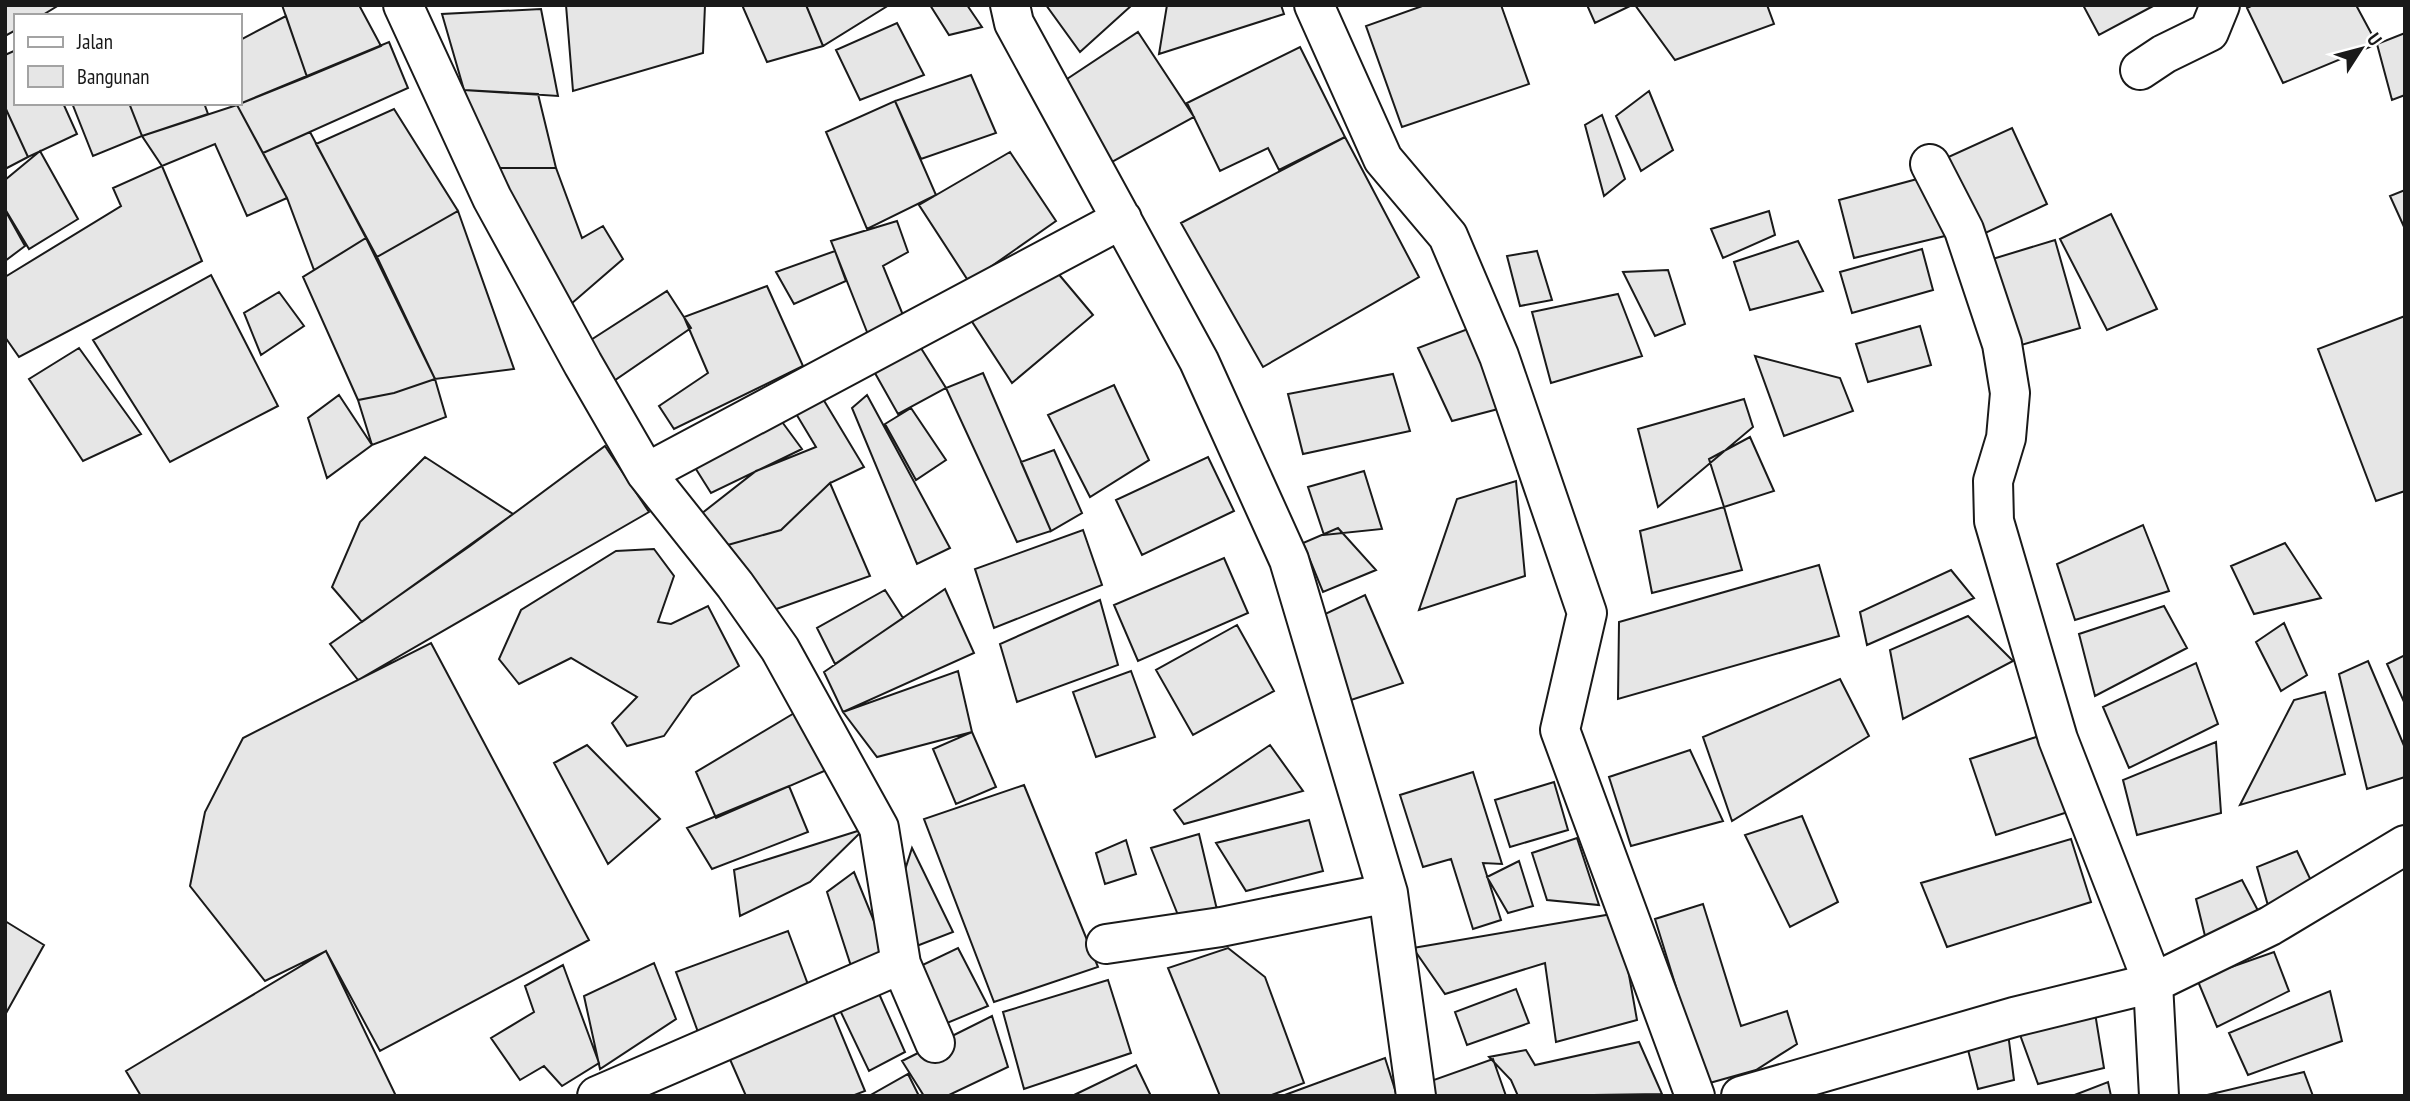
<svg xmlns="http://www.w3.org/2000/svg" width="2410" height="1101" font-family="'PT Sans Narrow',sans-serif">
  <rect width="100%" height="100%" fill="#fff"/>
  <path fill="#e6e6e6" stroke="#1a1a1a" stroke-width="2" d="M 5,5 L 59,5 L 41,16 L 16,16 L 16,30 L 5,36 Z
    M 282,5 L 359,5 L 381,46 L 307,77 Z
    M 566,5 L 705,5 L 703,53 L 573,91 Z
    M 742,5 L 806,5 L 823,46 L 767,62 Z
    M 806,5 L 889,5 L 823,46 Z
    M 930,5 L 967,5 L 982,27 L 949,35 Z
    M 1046,5 L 1132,5 L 1080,52 Z
    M 1167,5 L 1281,5 L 1284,14 L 1159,54 Z
    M 1425,5 L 1501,5 L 1529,84 L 1402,127 L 1366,26 Z
    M 1587,5 L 1632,5 L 1595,23 Z
    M 1635,5 L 1767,5 L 1774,24 L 1675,60 Z
    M 2083,5 L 2155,5 L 2099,35 Z
    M 2253,5 L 2356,5 L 2377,44 L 2283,83 L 2247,8 Z
    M 541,9 L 558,96 L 464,90 L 442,14 Z
    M 286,16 L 307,77 L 237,105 L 237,103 L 240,103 L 240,40 Z
    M 897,23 L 924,75 L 860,100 L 836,50 Z
    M 1138,32 L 1194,117 L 1112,162 L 1064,81 Z
    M 2405,33 L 2405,95 L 2392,100 L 2377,44 Z
    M 389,42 L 408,88 L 263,153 L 237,105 Z
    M 1300,47 L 1345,137 L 1279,170 L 1268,148 L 1220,171 L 1187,103 Z
    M 16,50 L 16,103 L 63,103 L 77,134 L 28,157 L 5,107 L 5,55 Z
    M 971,75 L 996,133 L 921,159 L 895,101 Z
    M 464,90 L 538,94 L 556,168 L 493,168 Z
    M 1649,91 L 1673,150 L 1641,171 L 1616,116 Z
    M 895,101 L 936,195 L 867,229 L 826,132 Z
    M 72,103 L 129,103 L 142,136 L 93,156 Z
    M 129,103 L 204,103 L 208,114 L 142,136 Z
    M 237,105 L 287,198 L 247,216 L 215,144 L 162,166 L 142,136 Z
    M 5,107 L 28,157 L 5,169 Z
    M 394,109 L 458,211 L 377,257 L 316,144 Z
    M 1602,115 L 1625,179 L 1604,196 L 1585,125 Z
    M 2012,128 L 2047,204 L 1979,236 L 1944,159 Z
    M 310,132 L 366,238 L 314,270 L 287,198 L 263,153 Z
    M 1345,137 L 1419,277 L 1263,367 L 1181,223 Z
    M 40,151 L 78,219 L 29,249 L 5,209 L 5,180 Z
    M 1010,152 L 1056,221 L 969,282 L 919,205 Z
    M 162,166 L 202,261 L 19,357 L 5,337 L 5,277 L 121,206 L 113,188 Z
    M 493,168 L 556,168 L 582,238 L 603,226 L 623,259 L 571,304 Z
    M 1921,178 L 1949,235 L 1854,258 L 1839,200 Z
    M 2405,190 L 2405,229 L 2390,196 Z
    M 5,210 L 25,246 L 5,261 Z
    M 458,211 L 514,369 L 435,379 L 377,257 Z
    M 1769,211 L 1775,235 L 1723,258 L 1711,229 Z
    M 2111,214 L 2157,309 L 2107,330 L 2060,239 Z
    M 897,221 L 908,252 L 883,266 L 905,320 L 869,337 L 831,241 Z
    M 366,238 L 435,379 L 394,393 L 358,400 L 303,277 Z
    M 2055,240 L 2080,328 L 2011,348 L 1986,261 Z
    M 1798,241 L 1823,291 L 1750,310 L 1734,262 Z
    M 1922,249 L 1933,290 L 1852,313 L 1840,272 Z
    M 835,251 L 846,281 L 794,304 L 776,272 Z
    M 1537,251 L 1552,300 L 1520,306 L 1507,256 Z
    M 1668,270 L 1685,324 L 1655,336 L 1623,272 Z
    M 1056,271 L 1093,315 L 1012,383 L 969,317 Z
    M 211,275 L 278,406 L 170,462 L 93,340 Z
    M 767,286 L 803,366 L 674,429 L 659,406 L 708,373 L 684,317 Z
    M 667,291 L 691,328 L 605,387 L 583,345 Z
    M 279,292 L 304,326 L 261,355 L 244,313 Z
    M 1618,294 L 1642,356 L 1551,383 L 1532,312 Z
    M 2405,316 L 2405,491 L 2376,501 L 2318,349 Z
    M 1920,326 L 1931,365 L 1868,382 L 1856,344 Z
    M 1473,327 L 1502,408 L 1452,421 L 1418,348 Z
    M 914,337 L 946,388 L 898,414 L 871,366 Z
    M 79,348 L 141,434 L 83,461 L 29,379 Z
    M 1755,356 L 1840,378 L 1853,411 L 1784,436 Z
    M 983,373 L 1051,531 L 1017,542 L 946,388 Z
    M 1393,374 L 1410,431 L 1303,454 L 1288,394 Z
    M 435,379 L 446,417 L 372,445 L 358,400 L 394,393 Z
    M 1114,385 L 1149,460 L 1090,497 L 1048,415 Z
    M 820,394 L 864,467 L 830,483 L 781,530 L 717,548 L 692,521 L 756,471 L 816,447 L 792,407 Z
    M 339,395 L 372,445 L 327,478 L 308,418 Z
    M 867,395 L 950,548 L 917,564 L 852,408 Z
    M 1744,399 L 1753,427 L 1658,507 L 1638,429 Z
    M 911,408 L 946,460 L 916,480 L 885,424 Z
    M 777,415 L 802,449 L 711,493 L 689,458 Z
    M 1750,437 L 1774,491 L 1724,507 L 1709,459 Z
    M 605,446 L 649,512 L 358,680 L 330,644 L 470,546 Z
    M 1054,450 L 1082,513 L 1051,531 L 1021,462 Z
    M 425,457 L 513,514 L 362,622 L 332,587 L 360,522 Z
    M 1208,457 L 1234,511 L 1142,555 L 1116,500 Z
    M 1364,471 L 1382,529 L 1324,535 L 1308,487 Z
    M 1516,481 L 1525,576 L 1419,610 L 1457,499 Z
    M 830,483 L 870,576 L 765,613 L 717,548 L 781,530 Z
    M 1724,507 L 1742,570 L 1652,593 L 1640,531 Z
    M 2143,525 L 2169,591 L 2075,620 L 2057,564 Z
    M 1338,528 L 1376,570 L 1323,592 L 1303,543 Z
    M 1083,530 L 1102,585 L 994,628 L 975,569 Z
    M 2285,543 L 2321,598 L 2254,614 L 2231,566 Z
    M 654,549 L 674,576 L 658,622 L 671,624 L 708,606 L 739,666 L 692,696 L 664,736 L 627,746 L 612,723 L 637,697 L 571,658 L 519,684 L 499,659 L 521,610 L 616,551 Z
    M 1224,558 L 1248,613 L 1138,661 L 1114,605 Z
    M 1819,565 L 1839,636 L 1618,699 L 1619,622 Z
    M 1951,570 L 1974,598 L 1867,645 L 1860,612 Z
    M 945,589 L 974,653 L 843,712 L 824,672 Z
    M 885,590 L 903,618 L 835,664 L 817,628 Z
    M 1365,595 L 1403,683 L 1351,700 L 1323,615 Z
    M 1100,600 L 1118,665 L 1017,702 L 1000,644 Z
    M 2164,606 L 2187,648 L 2095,696 L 2079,634 Z
    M 1968,616 L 2013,661 L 1903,719 L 1890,650 Z
    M 2284,623 L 2307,675 L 2281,691 L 2256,642 Z
    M 1237,625 L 1274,691 L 1193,735 L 1156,670 Z
    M 431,643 L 589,940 L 380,1051 L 326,951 L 265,981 L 190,886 L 205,812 L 243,738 Z
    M 2405,655 L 2405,704 L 2387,664 Z
    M 2368,661 L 2405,748 L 2405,777 L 2367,789 L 2339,674 Z
    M 2196,663 L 2218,724 L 2129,768 L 2103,707 Z
    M 958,671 L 972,732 L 877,757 L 843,712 Z
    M 1131,671 L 1155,737 L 1096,757 L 1073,692 Z
    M 1840,679 L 1869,736 L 1732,821 L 1703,737 Z
    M 2325,692 L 2345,774 L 2240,805 L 2294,700 Z
    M 801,709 L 838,765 L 716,818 L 696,772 Z
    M 972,732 L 996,787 L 956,804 L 933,749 Z
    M 2048,733 L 2074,810 L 1996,835 L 1970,759 Z
    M 2216,742 L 2221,813 L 2137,835 L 2123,780 Z
    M 587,745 L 660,819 L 608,864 L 554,763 Z
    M 1270,745 L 1303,791 L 1184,824 L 1174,810 Z
    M 1690,750 L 1723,821 L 1631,846 L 1609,777 Z
    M 1473,772 L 1502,864 L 1483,863 L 1501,920 L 1473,929 L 1451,859 L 1423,867 L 1400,795 Z
    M 1554,782 L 1568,830 L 1510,847 L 1495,800 Z
    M 1024,785 L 1098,967 L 994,1002 L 924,819 Z
    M 789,786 L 808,832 L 712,869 L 687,828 Z
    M 1802,816 L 1838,902 L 1790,927 L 1745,835 Z
    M 1309,820 L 1323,871 L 1246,891 L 1216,843 Z
    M 864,829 L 810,882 L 740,916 L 734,870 Z
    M 1199,834 L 1218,914 L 1180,920 L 1151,848 Z
    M 1577,838 L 1599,905 L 1547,900 L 1532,853 Z
    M 2071,839 L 2091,902 L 1947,947 L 1921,883 Z
    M 1126,840 L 1136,874 L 1105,884 L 1096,853 Z
    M 912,848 L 953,932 L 901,952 L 898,892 Z
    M 2297,851 L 2314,887 L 2269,909 L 2257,867 Z
    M 1519,861 L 1533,906 L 1508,913 L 1487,877 Z
    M 854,872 L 889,958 L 851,966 L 827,892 Z
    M 2242,880 L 2265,924 L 2206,940 L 2196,899 Z
    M 1703,904 L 1741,1026 L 1787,1011 L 1797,1044 L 1756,1070 L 1706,1084 L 1655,919 Z
    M 1618,913 L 1637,1020 L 1556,1042 L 1545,963 L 1445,994 L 1413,948 Z
    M 5,921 L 44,945 L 5,1015 Z
    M 788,931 L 810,990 L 698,1032 L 676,972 Z
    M 958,948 L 988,1006 L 935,1028 L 910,971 Z
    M 1228,948 L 1265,977 L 1304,1083 L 1269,1096 L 1220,1096 L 1168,968 Z
    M 326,951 L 396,1096 L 141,1096 L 126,1071 Z
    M 2274,952 L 2289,991 L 2217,1027 L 2197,979 Z
    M 654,963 L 676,1019 L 600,1069 L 584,996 Z
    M 563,965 L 599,1063 L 562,1086 L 544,1066 L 520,1080 L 491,1038 L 534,1012 L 525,986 Z
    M 1108,980 L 1131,1053 L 1024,1089 L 1003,1012 Z
    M 876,987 L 905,1052 L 869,1071 L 837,1004 Z
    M 1516,989 L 1529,1023 L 1467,1045 L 1455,1012 Z
    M 2330,991 L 2342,1041 L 2248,1075 L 2229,1033 Z
    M 831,1009 L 865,1091 L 852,1096 L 746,1096 L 725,1048 Z
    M 2095,1013 L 2104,1068 L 2038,1084 L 2015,1021 Z
    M 992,1016 L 1008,1067 L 947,1096 L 924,1096 L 902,1061 Z
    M 2008,1033 L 2014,1080 L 1978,1089 L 1967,1046 Z
    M 1639,1042 L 1662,1094 L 1518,1096 L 1511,1080 L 1489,1057 L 1526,1050 L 1535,1065 Z
    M 1385,1058 L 1397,1096 L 1282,1096 Z
    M 1493,1059 L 1506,1096 L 1433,1096 L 1428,1082 Z
    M 1136,1065 L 1151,1096 L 1072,1096 Z
    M 2304,1072 L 2313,1096 L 2203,1096 Z
    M 908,1074 L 919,1096 L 869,1096 Z
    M 2108,1082 L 2111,1096 L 2072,1096 Z"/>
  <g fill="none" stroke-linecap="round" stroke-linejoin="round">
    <g stroke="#1a1a1a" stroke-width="42">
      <path id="street" d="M 403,5 L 492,198 L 583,364 L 646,473 L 735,585 L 780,649 L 879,828 L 901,964 L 935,1043
        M 1010,5 L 1014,23 L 1199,361 L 1289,560 L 1388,893 L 1416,1096
        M 1314,5 L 1383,159 L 1448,236 L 1499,356 L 1587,613 L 1560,730 L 1695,1096
        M 2140,70 L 2164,54 L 2209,32 L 2220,5
        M 1930,164 L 1964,230 L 2002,344 L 2010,393 L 2006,438 L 1993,481 L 1994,521 L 2058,739 L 2153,983 L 2159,1096
        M 646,473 L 1122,219
        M 1106,944 L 1221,927 L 1388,893
        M 597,1096 L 901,964
        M 1741,1096 L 2014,1017 L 2153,983 L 2270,926 L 2405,845"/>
    </g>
    <use href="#street" stroke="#fff" stroke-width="38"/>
  </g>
  <rect width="2410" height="1101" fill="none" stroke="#1a1a1a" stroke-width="14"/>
  <rect x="14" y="14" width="228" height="91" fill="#ffffff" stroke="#a3a3a3" stroke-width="2"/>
  <rect x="28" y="37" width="35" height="10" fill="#ffffff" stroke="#a3a3a3" stroke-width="2"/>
  <text x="77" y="49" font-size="21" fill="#1a1a1a">Jalan</text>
  <rect x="28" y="66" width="35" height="21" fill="#e6e6e6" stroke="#a3a3a3" stroke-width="2"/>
  <text x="77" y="84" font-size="21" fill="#1a1a1a">Bangunan</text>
  <g transform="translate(2361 49) rotate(54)" stroke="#ffffff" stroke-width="5" paint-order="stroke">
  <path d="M0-5L12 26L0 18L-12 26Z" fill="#1a1a1a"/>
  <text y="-10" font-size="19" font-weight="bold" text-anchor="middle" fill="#1a1a1a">U</text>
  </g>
</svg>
